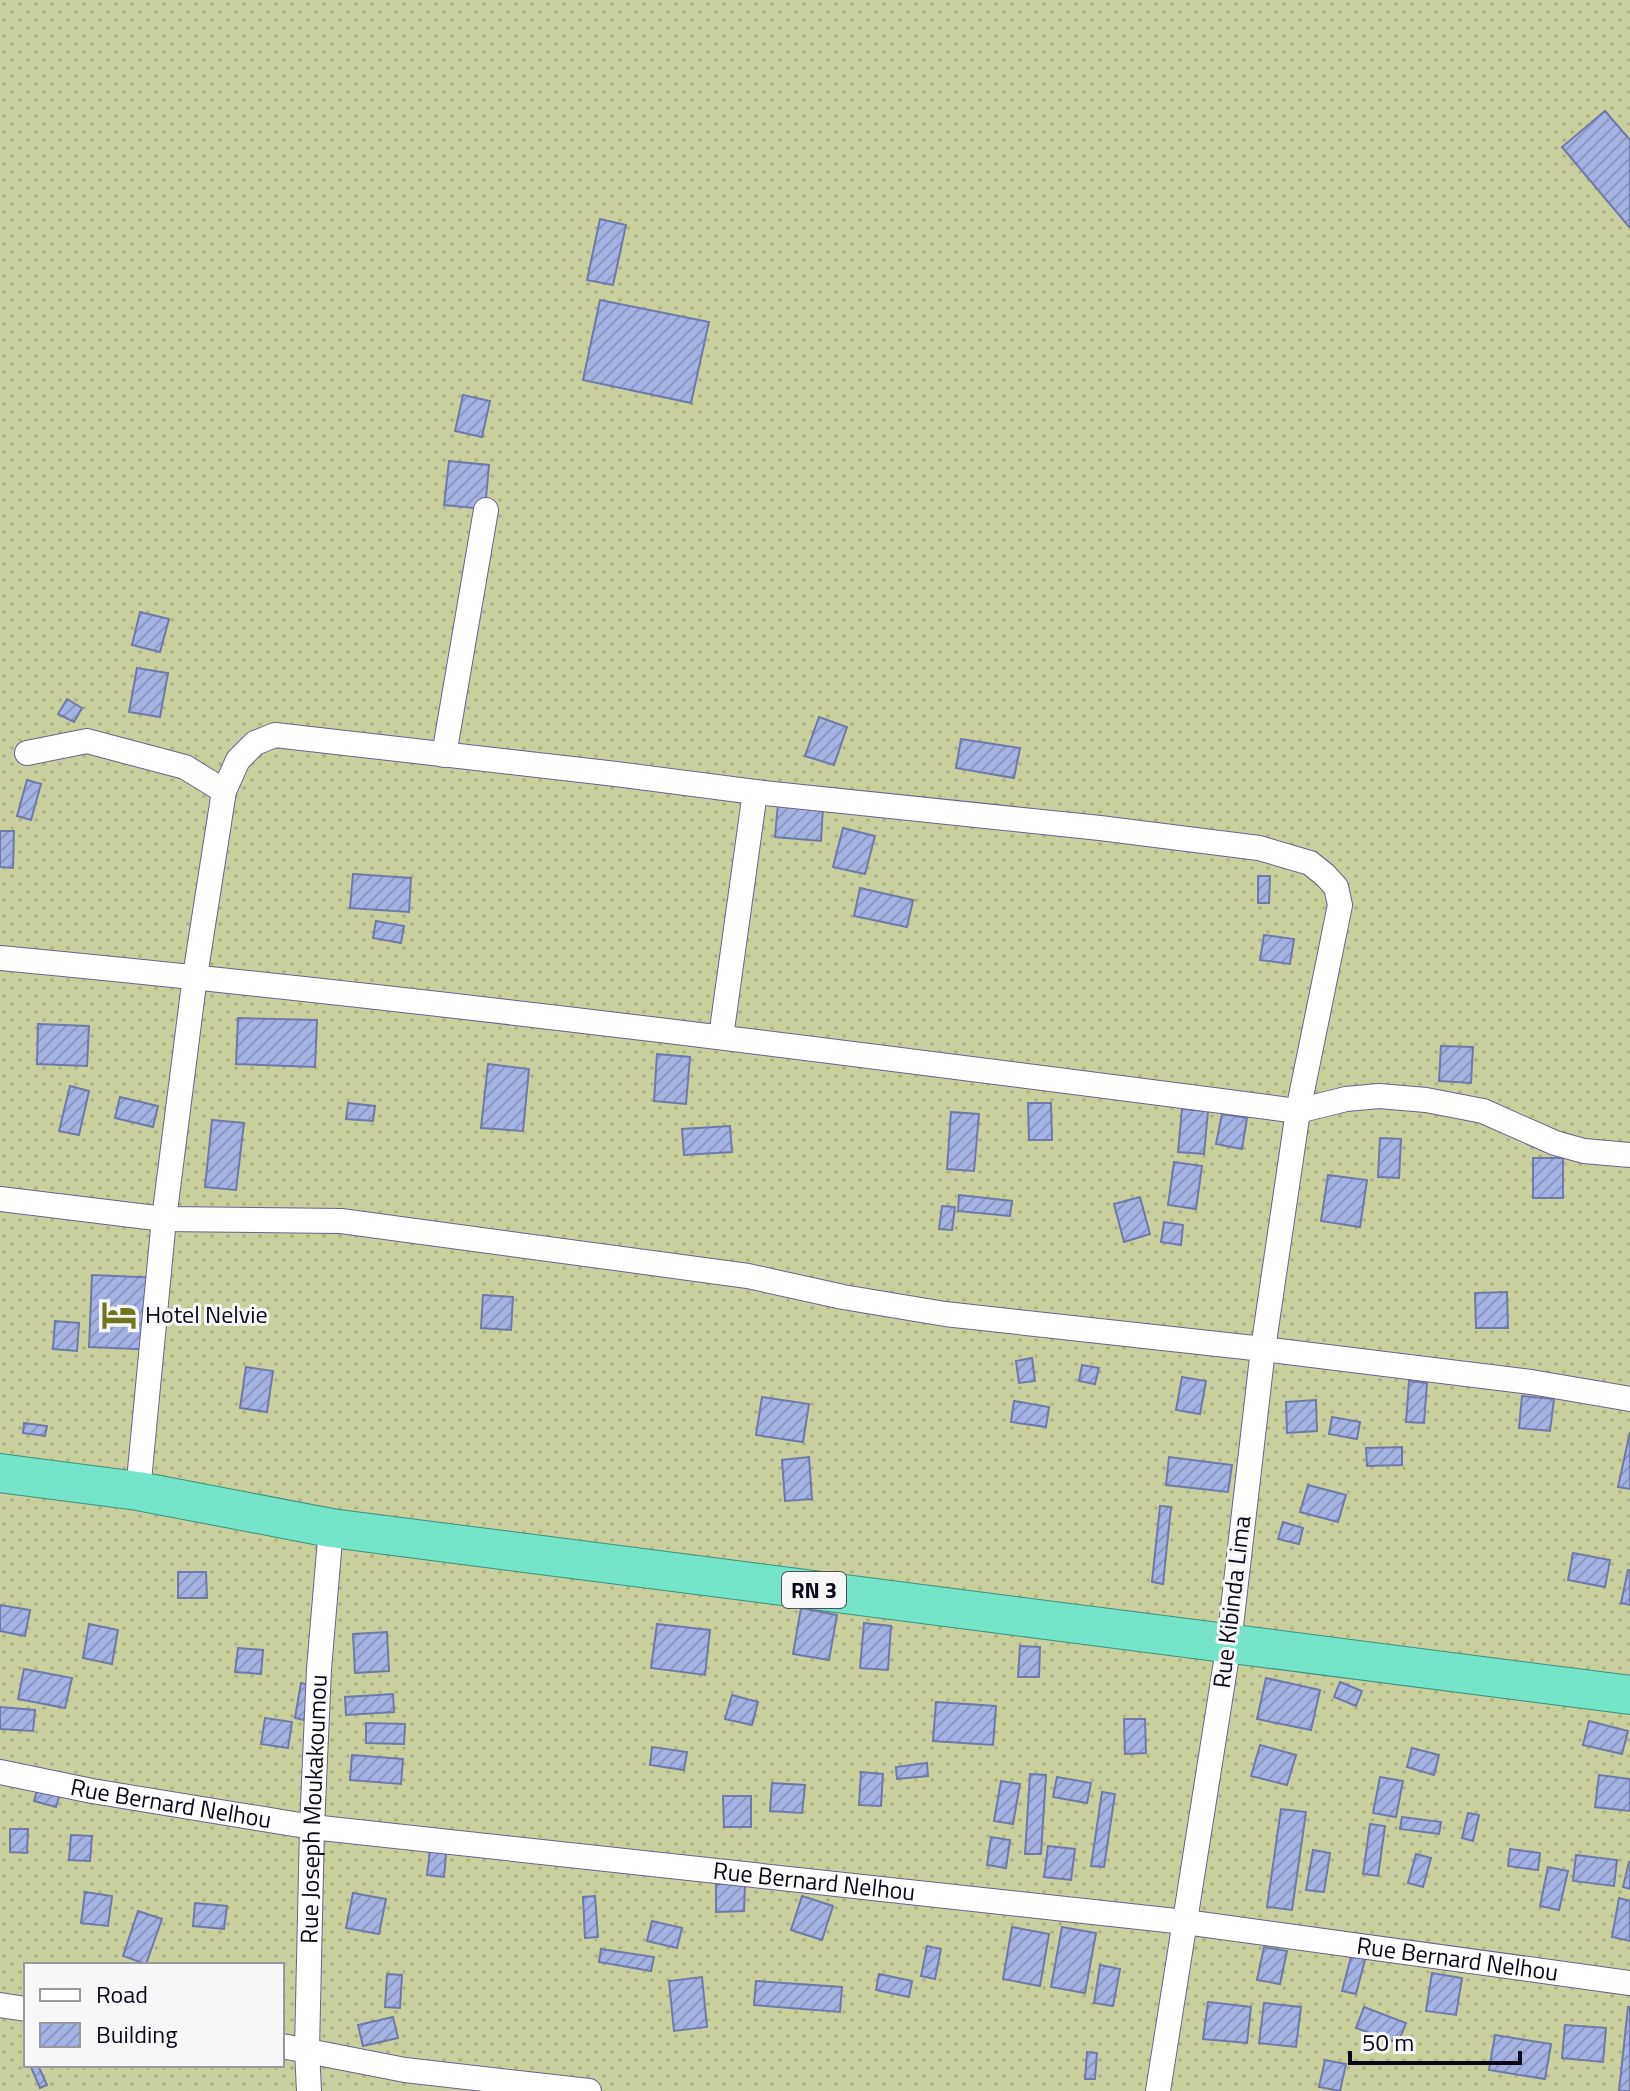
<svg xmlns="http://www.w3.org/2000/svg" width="1630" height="2091" font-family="'Titillium Web',sans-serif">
  <defs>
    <pattern id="grass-dots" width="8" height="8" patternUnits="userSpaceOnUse" patternTransform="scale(2)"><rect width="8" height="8" fill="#c9cf9d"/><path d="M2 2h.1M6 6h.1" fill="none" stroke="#abb087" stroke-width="1.8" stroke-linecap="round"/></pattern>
    <pattern id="building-hatch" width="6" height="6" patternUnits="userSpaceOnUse" patternTransform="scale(2)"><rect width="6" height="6" fill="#a4b1e3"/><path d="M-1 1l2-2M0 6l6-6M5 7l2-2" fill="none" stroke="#8c97c2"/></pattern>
  </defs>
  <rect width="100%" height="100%" fill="#eae7fc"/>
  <path fill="url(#grass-dots)" fill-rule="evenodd" d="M 0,0 L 1630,0 L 1630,2091 L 0,2091 ZM 26,1965 L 282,1965 L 282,2065 L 26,2065 Z"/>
  <path fill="url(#building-hatch)" stroke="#6f7aa9" stroke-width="2" d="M 1605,111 L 1630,140 L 1630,228 L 1562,147 Z
    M 600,219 L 626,225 L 613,285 L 587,280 Z
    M 600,300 L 709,322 L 691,403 L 583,380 Z
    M 463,395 L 490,401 L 482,437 L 455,431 Z
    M 449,461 L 489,465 L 485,509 L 444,505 Z
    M 140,612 L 169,619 L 160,652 L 132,645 Z
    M 137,668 L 168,673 L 160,717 L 129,712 Z
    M 67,699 L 82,708 L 74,722 L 58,714 Z
    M 819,717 L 847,727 L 834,765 L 805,756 Z
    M 961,739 L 1020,748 L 1014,778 L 956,768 Z
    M 27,780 L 41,784 L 31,820 L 17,816 Z
    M 778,804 L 823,807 L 821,841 L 775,837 Z
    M 843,828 L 875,836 L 865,874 L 833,867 Z
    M 0,831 L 14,831 L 13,868 L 0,867 Z
    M 353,874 L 411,878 L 409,912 L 350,908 Z
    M 1258,876 L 1270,876 L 1269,903 L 1258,903 Z
    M 860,888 L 913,900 L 907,927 L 854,916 Z
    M 376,921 L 404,926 L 401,943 L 373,938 Z
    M 1264,935 L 1294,939 L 1290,964 L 1260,960 Z
    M 238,1018 L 317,1020 L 315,1067 L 236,1064 Z
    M 38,1024 L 89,1026 L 87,1066 L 37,1064 Z
    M 1441,1046 L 1473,1047 L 1471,1083 L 1439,1081 Z
    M 657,1054 L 690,1057 L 686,1104 L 654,1101 Z
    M 488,1064 L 529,1069 L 523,1131 L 481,1128 Z
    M 70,1086 L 89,1091 L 79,1135 L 59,1131 Z
    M 120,1097 L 158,1106 L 153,1127 L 115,1118 Z
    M 348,1103 L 375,1106 L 373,1121 L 346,1119 Z
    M 1028,1103 L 1051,1103 L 1052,1140 L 1029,1140 Z
    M 1182,1109 L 1208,1111 L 1204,1154 L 1178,1152 Z
    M 951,1112 L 979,1114 L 974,1171 L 947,1169 Z
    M 1222,1114 L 1247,1118 L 1242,1149 L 1216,1144 Z
    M 212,1120 L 244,1123 L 236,1190 L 205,1187 Z
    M 730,1126 L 732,1152 L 684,1155 L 682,1129 Z
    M 1380,1138 L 1401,1139 L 1399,1178 L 1378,1177 Z
    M 1533,1158 L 1563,1158 L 1563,1198 L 1533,1198 Z
    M 1174,1162 L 1202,1166 L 1196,1209 L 1168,1205 Z
    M 1328,1175 L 1367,1180 L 1360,1227 L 1321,1221 Z
    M 959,1195 L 1012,1201 L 1010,1216 L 958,1211 Z
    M 1140,1197 L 1150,1234 L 1124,1242 L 1114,1204 Z
    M 942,1206 L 955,1207 L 952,1230 L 939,1229 Z
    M 1164,1222 L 1183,1225 L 1181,1245 L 1161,1242 Z
    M 92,1275 L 163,1278 L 160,1350 L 89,1347 Z
    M 1507,1292 L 1508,1328 L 1476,1328 L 1475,1293 Z
    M 483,1295 L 513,1297 L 511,1330 L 481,1328 Z
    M 55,1321 L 79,1323 L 77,1351 L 53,1349 Z
    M 1032,1358 L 1035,1381 L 1019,1383 L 1016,1361 Z
    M 1082,1365 L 1099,1368 L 1095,1384 L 1079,1381 Z
    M 246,1367 L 273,1371 L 267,1412 L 240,1408 Z
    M 1182,1377 L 1206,1381 L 1200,1414 L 1176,1410 Z
    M 1409,1381 L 1427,1383 L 1424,1423 L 1406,1422 Z
    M 1522,1396 L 1554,1399 L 1550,1431 L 1519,1428 Z
    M 762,1397 L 809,1404 L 803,1442 L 756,1435 Z
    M 1316,1400 L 1317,1431 L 1287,1433 L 1286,1402 Z
    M 1014,1401 L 1049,1407 L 1046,1427 L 1011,1422 Z
    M 1332,1417 L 1360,1422 L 1357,1439 L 1329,1434 Z
    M 24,1423 L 47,1426 L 45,1436 L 23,1433 Z
    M 1630,1432 L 1630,1489 L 1618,1487 Z
    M 1402,1447 L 1402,1465 L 1367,1466 L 1366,1448 Z
    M 809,1457 L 812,1499 L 785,1501 L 782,1460 Z
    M 1169,1457 L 1232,1465 L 1228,1492 L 1166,1485 Z
    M 1308,1485 L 1346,1495 L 1338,1522 L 1300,1512 Z
    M 1160,1506 L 1171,1507 L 1163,1584 L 1152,1582 Z
    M 1283,1522 L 1303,1528 L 1299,1544 L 1278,1539 Z
    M 1573,1553 L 1610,1560 L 1605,1587 L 1568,1580 Z
    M 1628,1570 L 1630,1570 L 1630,1605 L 1621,1603 Z
    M 178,1572 L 206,1572 L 207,1598 L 178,1598 Z
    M 0,1605 L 30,1610 L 25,1636 L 0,1631 Z
    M 801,1608 L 837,1615 L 829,1660 L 793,1654 Z
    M 864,1623 L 891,1626 L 888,1670 L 860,1668 Z
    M 89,1624 L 118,1630 L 112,1664 L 83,1658 Z
    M 657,1624 L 710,1630 L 705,1675 L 651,1668 Z
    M 387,1632 L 389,1671 L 355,1673 L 353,1634 Z
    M 1020,1646 L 1040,1647 L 1039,1677 L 1018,1677 Z
    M 238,1648 L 263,1650 L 261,1674 L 235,1672 Z
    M 24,1669 L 72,1678 L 65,1708 L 18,1699 Z
    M 1266,1678 L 1320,1690 L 1311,1730 L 1257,1719 Z
    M 1340,1682 L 1362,1691 L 1356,1706 L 1334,1697 Z
    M 301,1683 L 310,1685 L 304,1720 L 295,1718 Z
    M 393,1694 L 394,1712 L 346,1715 L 345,1697 Z
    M 732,1695 L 758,1702 L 752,1725 L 725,1719 Z
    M 936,1702 L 996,1706 L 993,1745 L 933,1741 Z
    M 0,1707 L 35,1710 L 33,1731 L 0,1729 Z
    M 265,1718 L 292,1722 L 288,1748 L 261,1744 Z
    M 1124,1719 L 1145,1719 L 1146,1753 L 1125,1754 Z
    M 1589,1721 L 1628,1731 L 1622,1754 L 1583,1745 Z
    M 366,1723 L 405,1724 L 404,1744 L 366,1743 Z
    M 1260,1745 L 1296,1755 L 1287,1785 L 1251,1776 Z
    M 652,1747 L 687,1752 L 684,1770 L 650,1765 Z
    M 1412,1748 L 1439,1755 L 1434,1775 L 1407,1767 Z
    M 352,1755 L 403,1759 L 401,1784 L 350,1780 Z
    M 927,1763 L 928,1776 L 897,1779 L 896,1767 Z
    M 861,1772 L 883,1774 L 881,1806 L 859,1805 Z
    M 1030,1774 L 1046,1775 L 1041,1854 L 1025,1854 Z
    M 1599,1775 L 1630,1779 L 1630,1811 L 1595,1807 Z
    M 1057,1777 L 1091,1783 L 1087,1803 L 1053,1797 Z
    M 1380,1777 L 1403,1781 L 1396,1817 L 1373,1813 Z
    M 1001,1781 L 1020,1784 L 1013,1824 L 994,1821 Z
    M 772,1783 L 805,1785 L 802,1813 L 770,1811 Z
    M 39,1784 L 61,1791 L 56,1807 L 34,1801 Z
    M 1102,1792 L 1115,1794 L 1104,1867 L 1091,1866 Z
    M 723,1796 L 751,1796 L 751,1827 L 724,1827 Z
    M 1281,1809 L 1306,1812 L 1292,1910 L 1267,1907 Z
    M 1468,1813 L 1479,1815 L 1473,1841 L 1462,1838 Z
    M 1402,1817 L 1441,1822 L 1439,1834 L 1400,1829 Z
    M 1370,1824 L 1385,1826 L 1378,1876 L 1363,1874 Z
    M 10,1829 L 28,1829 L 27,1853 L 10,1852 Z
    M 71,1835 L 92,1836 L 90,1861 L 69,1860 Z
    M 991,1837 L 1010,1840 L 1006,1868 L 987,1865 Z
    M 431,1841 L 447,1842 L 444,1877 L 427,1875 Z
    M 1048,1846 L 1075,1849 L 1071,1880 L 1044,1877 Z
    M 1510,1849 L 1540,1853 L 1538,1870 L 1508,1866 Z
    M 1313,1850 L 1330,1853 L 1324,1892 L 1306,1890 Z
    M 1416,1854 L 1431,1858 L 1423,1887 L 1408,1883 Z
    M 1576,1855 L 1617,1860 L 1614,1886 L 1573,1881 Z
    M 1629,1862 L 1630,1862 L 1630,1889 L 1623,1887 Z
    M 1548,1867 L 1568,1871 L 1559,1910 L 1540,1906 Z
    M 716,1884 L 745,1884 L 744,1911 L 716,1912 Z
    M 85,1892 L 112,1896 L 108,1926 L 81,1923 Z
    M 353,1893 L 386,1899 L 379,1934 L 346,1928 Z
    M 595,1896 L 598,1937 L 585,1938 L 583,1897 Z
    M 802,1896 L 833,1906 L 822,1940 L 791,1930 Z
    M 1619,1898 L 1630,1901 L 1630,1941 L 1612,1937 Z
    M 195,1903 L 227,1906 L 224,1929 L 193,1926 Z
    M 138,1911 L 162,1919 L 146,1964 L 123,1956 Z
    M 652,1921 L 682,1928 L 677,1948 L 647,1941 Z
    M 1012,1927 L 1049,1934 L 1040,1986 L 1003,1979 Z
    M 1062,1927 L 1096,1933 L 1085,1993 L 1051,1987 Z
    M 927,1946 L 941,1949 L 935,1979 L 921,1976 Z
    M 1264,1947 L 1287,1951 L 1280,1984 L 1257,1980 Z
    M 601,1949 L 654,1957 L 651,1971 L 599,1962 Z
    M 1352,1953 L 1366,1956 L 1356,1994 L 1342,1991 Z
    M 1100,1965 L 1120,1969 L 1113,2006 L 1094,2003 Z
    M 1432,1973 L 1462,1978 L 1456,2015 L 1426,2011 Z
    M 387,1974 L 402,1975 L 400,2008 L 385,2007 Z
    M 879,1974 L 912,1981 L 909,1997 L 876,1990 Z
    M 702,1977 L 707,2027 L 674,2031 L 669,1981 Z
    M 756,1981 L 842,1987 L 840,2012 L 754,2005 Z
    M 1208,2002 L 1251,2007 L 1247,2043 L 1203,2039 Z
    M 1264,2003 L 1301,2007 L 1296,2047 L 1259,2043 Z
    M 1364,2007 L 1406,2023 L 1398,2043 L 1356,2028 Z
    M 1628,2007 L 1630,2007 L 1630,2091 L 1619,2091 Z
    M 393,2017 L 398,2038 L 363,2046 L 358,2025 Z
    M 1565,2025 L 1606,2028 L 1603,2062 L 1562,2058 Z
    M 1495,2035 L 1551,2044 L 1545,2079 L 1489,2070 Z
    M 1087,2052 L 1097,2053 L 1095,2079 L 1085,2079 Z
    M 1325,2060 L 1346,2064 L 1340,2091 L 1319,2087 Z
    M 30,2065 L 38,2065 L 47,2085 L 40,2088 Z"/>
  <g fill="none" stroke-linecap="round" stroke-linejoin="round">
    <g stroke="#6b6190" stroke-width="26">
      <g id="minor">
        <path d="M 27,753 L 87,741 L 185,767 L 224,791"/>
        <path d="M 444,755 L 486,510"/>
        <path d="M 0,958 C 434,999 866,1055 1298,1111 L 1346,1099 L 1379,1096 L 1426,1100 L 1483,1111 L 1555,1143 L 1584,1151 L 1630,1155"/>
        <path d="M 721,1037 L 755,792"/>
        <path d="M 0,1199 L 164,1219 L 341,1221 L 748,1276 L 843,1297 L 945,1314 L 1263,1349 L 1531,1382 L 1630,1399"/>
        <path d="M 138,1491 L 164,1219 L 195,976 L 224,791 L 238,760 L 255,743 L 275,735 L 616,774 L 755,792 L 1100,828 L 1259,848 L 1310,863 L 1325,875 L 1336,887 L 1340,905 L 1298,1111 L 1263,1349 L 1229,1643 L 1158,2091"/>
        <path id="s1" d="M 0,1772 L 92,1791 L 312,1827 L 1185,1922 L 1630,1983"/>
        <path d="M 0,2005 L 26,2009"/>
        <path d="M 282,2046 L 405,2070 L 589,2091"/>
        <path id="s2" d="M 309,2091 L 307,2050 L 312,1827 L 319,1669 L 331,1528"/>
      </g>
    </g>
    <g stroke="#3a9382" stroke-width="40">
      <path id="trunk" d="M 0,1473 L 138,1491 L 331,1528 L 1630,1695"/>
    </g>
    <use href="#minor" stroke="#fff" stroke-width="24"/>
    <use href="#trunk" stroke="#76e4c8" stroke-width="38"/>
  </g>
  <defs>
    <g id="hotel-bare" transform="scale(2.76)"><path d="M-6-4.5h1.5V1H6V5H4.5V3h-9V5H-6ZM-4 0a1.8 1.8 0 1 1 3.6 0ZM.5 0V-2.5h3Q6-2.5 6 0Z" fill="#717720" stroke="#f7f7f7" stroke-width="2.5" paint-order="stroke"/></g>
  </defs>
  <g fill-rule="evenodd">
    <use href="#hotel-bare" x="119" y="1315"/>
  </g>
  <g text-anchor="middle" stroke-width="6" stroke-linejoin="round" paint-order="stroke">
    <rect fill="#f7f7f7" stroke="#52505c" stroke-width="2" x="782" y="1572" width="64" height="36" rx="6"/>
    <g font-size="22" font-weight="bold" fill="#0c0819">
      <text x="814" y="1598">RN 3</text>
    </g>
    <g font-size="24" fill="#0c0819" stroke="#f7f7f7" text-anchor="start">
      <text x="145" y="1323">Hotel Nelvie</text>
    </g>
    <g font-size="24" fill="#0c0819" stroke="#f7f7f7">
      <text transform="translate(1232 1602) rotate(-83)" y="8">Rue Kibinda Lima</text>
      <text dy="8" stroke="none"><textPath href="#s1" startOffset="174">Rue Bernard Nelhou</textPath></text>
      <text dy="8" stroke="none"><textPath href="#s2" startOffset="282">Rue Joseph Moukakoumou</textPath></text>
      <text dy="8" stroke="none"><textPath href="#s1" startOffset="822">Rue Bernard Nelhou</textPath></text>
      <text dy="8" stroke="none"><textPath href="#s1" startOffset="1470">Rue Bernard Nelhou</textPath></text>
    </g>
  </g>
  <rect x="24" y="1963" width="260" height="104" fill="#f7f7f7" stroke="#99979e" stroke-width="2"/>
  <rect x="40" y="1989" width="40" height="12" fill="#ffffff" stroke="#99979e" stroke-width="2"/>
  <text x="96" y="2003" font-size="24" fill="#0c0819">Road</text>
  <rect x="40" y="2023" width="40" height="24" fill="url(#building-hatch)" stroke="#99979e" stroke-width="2"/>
  <text x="96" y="2043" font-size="24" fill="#0c0819">Building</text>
  <path d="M1350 2051v12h170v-12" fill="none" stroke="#0c0819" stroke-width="4"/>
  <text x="1362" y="2051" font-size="24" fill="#0c0819" stroke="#f7f7f7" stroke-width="6" paint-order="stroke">50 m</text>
</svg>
